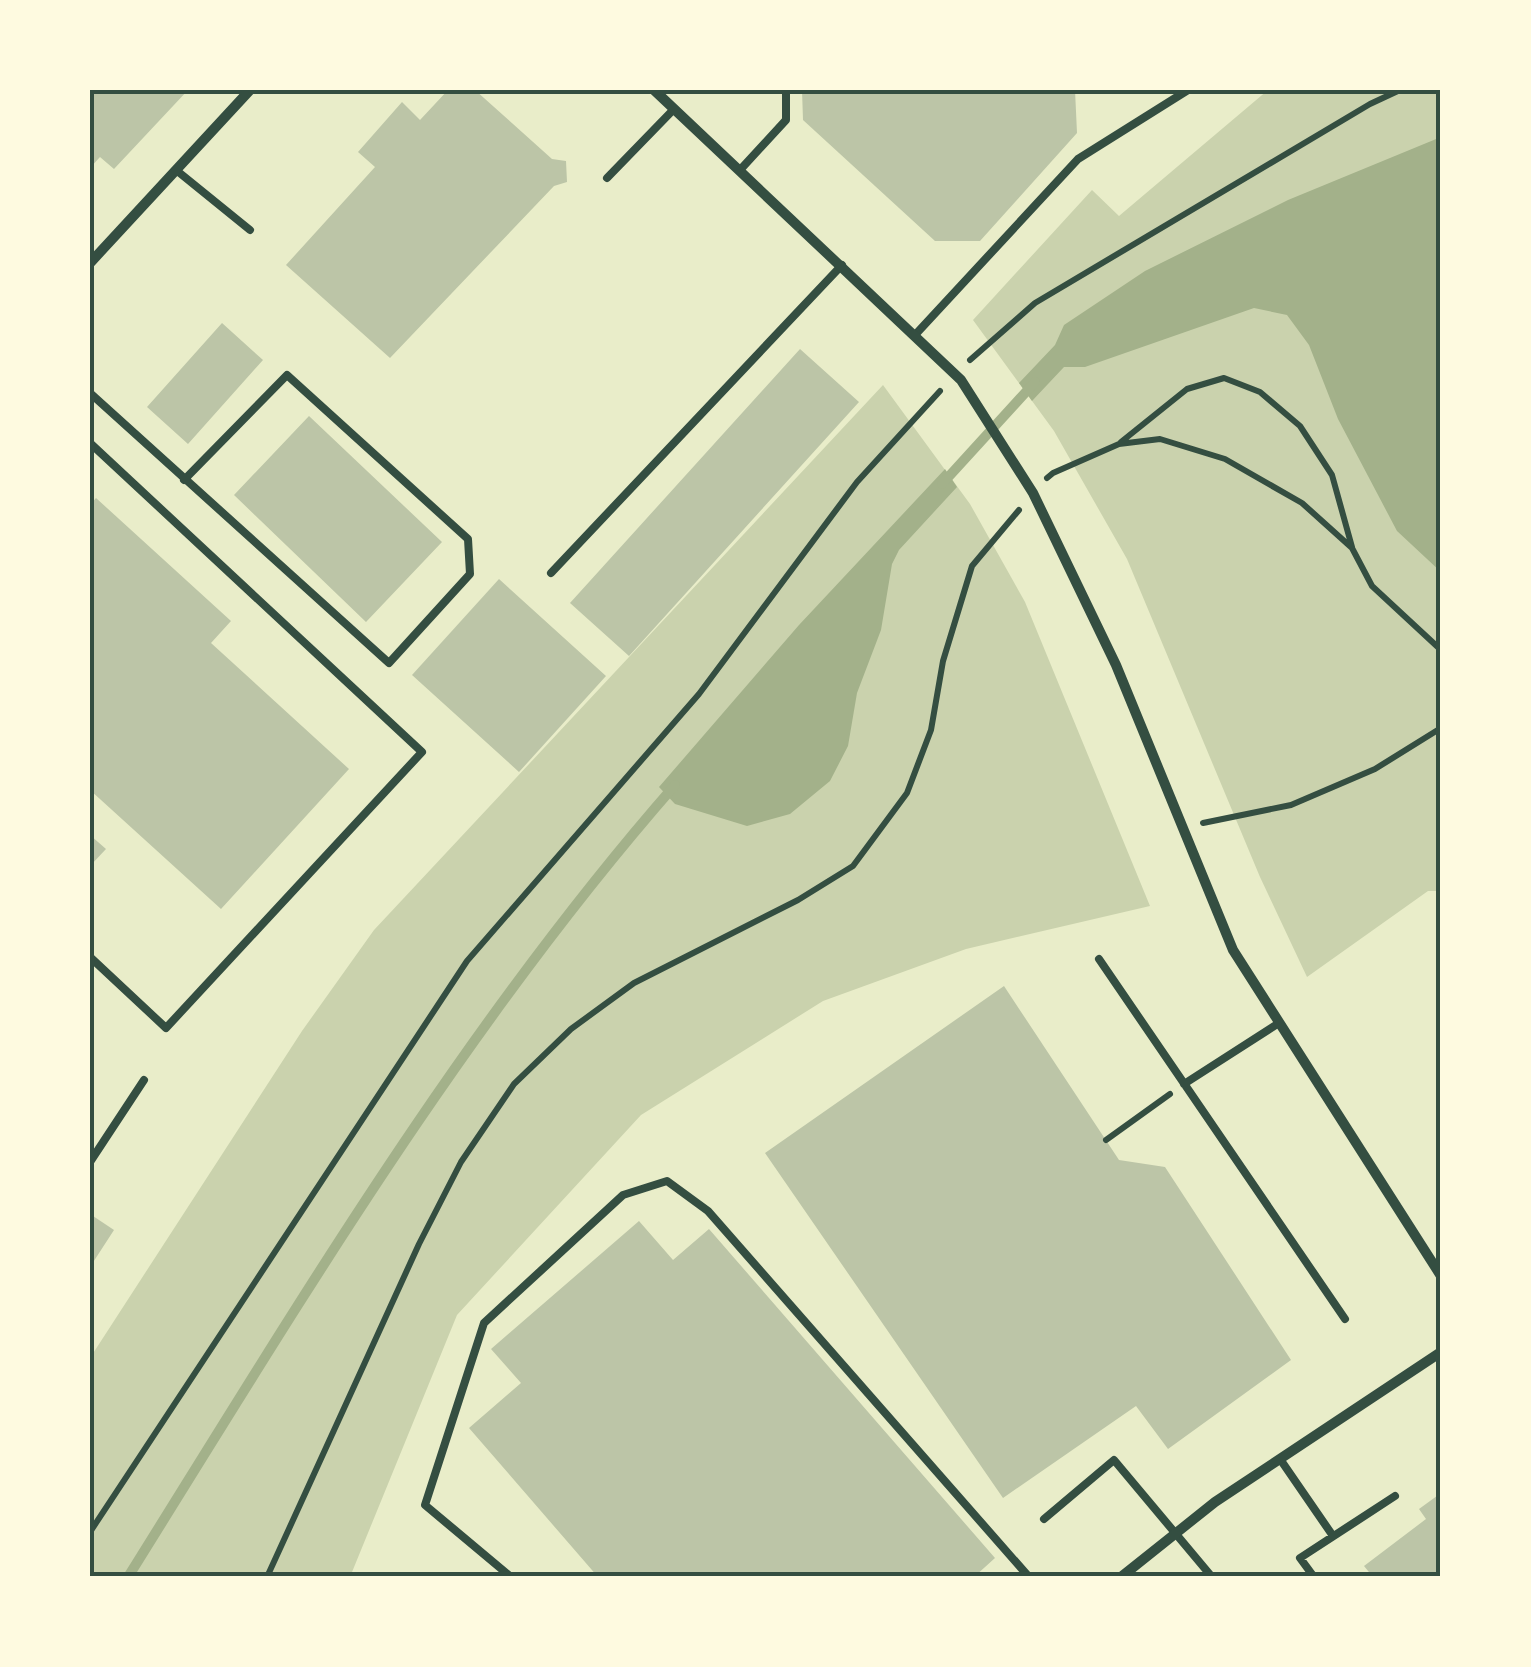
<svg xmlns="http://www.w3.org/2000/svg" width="1531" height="1667" font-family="Jost,sans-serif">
  <rect width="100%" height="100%" fill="#e9edc9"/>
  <path fill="#cad2ad" d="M 1268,90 L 1441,90 L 1441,891 L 1428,891 L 1307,977 L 1260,877 L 1127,559 L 1054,431 L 973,320 L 1092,190 L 1119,216 Z
    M 883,385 L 970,504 L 1025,602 L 1150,906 L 966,949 L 823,1001 L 641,1115 L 457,1315 L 350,1577 L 90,1577 L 90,1358 L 302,1031 L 374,930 Z"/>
  <path fill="#a3b18a" d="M 1441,137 L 1441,572 L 1397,531 L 1338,419 L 1309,345 L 1287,315 L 1254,308 L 1085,367 L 1064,367 L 1032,401 L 1019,383 L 1055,345 L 1064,325 L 1145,271 L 1288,200 Z
    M 945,469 L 957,487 L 899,550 L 892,564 L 881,630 L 857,693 L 848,746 L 830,781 L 790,814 L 747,826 L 675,804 L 659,787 L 799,625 Z"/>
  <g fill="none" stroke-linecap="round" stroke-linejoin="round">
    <path stroke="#a3b18a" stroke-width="10" d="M 942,484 L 1035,382
      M 128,1577 C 298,1305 463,1027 675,785"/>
  </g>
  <path fill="#bcc5a7" d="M 90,90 L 188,90 L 114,169 L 100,157 L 90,168 Z
    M 448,90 L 475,90 L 552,159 L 566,161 L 567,182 L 554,186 L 390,358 L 286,265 L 375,167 L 358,152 L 402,102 L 420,120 Z
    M 802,90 L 1075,90 L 1077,133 L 980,241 L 935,241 L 803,120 Z
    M 222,323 L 263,360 L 188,444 L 147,407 Z
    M 800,349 L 859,402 L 629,656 L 570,603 Z
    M 309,416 L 442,542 L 366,622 L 234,495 Z
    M 96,498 L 231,621 L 211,643 L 349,769 L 221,909 L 90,790 L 90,505 Z
    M 499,579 L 606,676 L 519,772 L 412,675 Z
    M 90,835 L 106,849 L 90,866 Z
    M 1004,986 L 1119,1160 L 1165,1167 L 1291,1360 L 1168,1449 L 1136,1406 L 1003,1498 L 765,1153 Z
    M 90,1214 L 114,1230 L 90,1267 Z
    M 639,1221 L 673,1260 L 709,1229 L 995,1558 L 974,1577 L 598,1577 L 469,1428 L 521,1383 L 491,1349 Z
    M 1441,1493 L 1441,1577 L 1373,1577 L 1364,1566 L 1426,1519 L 1419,1509 Z"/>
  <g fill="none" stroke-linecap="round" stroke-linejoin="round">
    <path stroke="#344e41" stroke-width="6" d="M 970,360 L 1035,303 L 1370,104 L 1400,90
      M 1121,442 L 1187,389 L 1224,378 L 1260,392 L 1300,426 L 1332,475 L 1352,547
      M 1047,478 L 1053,473 L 1119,444 L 1160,439 L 1225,459 L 1302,503 L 1352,548 L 1372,586 L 1441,650
      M 1203,823 L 1291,805 L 1375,769 L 1441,728
      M 1106,1140 L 1170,1094
      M 90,1532 L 467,961 L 699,694 L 857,482 L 940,391
      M 267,1577 L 419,1244 L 461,1162 L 514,1084 L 571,1029 L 634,983 L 798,900 L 853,866 L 907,793 L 931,730 L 943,661 L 972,566 L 1019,510"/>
    <path stroke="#344e41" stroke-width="8" d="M 176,170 L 250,230
      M 740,170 L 786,120 L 786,90
      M 607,178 L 674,109
      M 915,335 L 1078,159 L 1188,90
      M 90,393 L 389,663 L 470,574 L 468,539 L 287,375 L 184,480
      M 90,443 L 422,752 L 166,1028 L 90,957
      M 551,573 L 842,265
      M 1099,959 L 1345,1319
      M 1184,1084 L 1279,1023
      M 90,1162 L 144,1080
      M 1280,1459 L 1333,1536
      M 1044,1519 L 1114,1460 L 1212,1577
      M 511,1577 L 425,1505 L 484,1323 L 623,1195 L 667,1181 L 708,1211 L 1029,1577
      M 1314,1577 L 1300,1558 L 1395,1496"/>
    <path stroke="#344e41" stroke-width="10" d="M 654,90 L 961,380 L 1033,493 L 1116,665 L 1233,950 L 1441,1276
      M 90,263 L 250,90
      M 1121,1577 L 1215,1502 L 1441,1352"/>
  </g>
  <rect width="1531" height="1667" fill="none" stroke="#fefae0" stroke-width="185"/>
  <rect x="92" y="92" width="1346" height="1482" fill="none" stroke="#344e41" stroke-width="4"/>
</svg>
